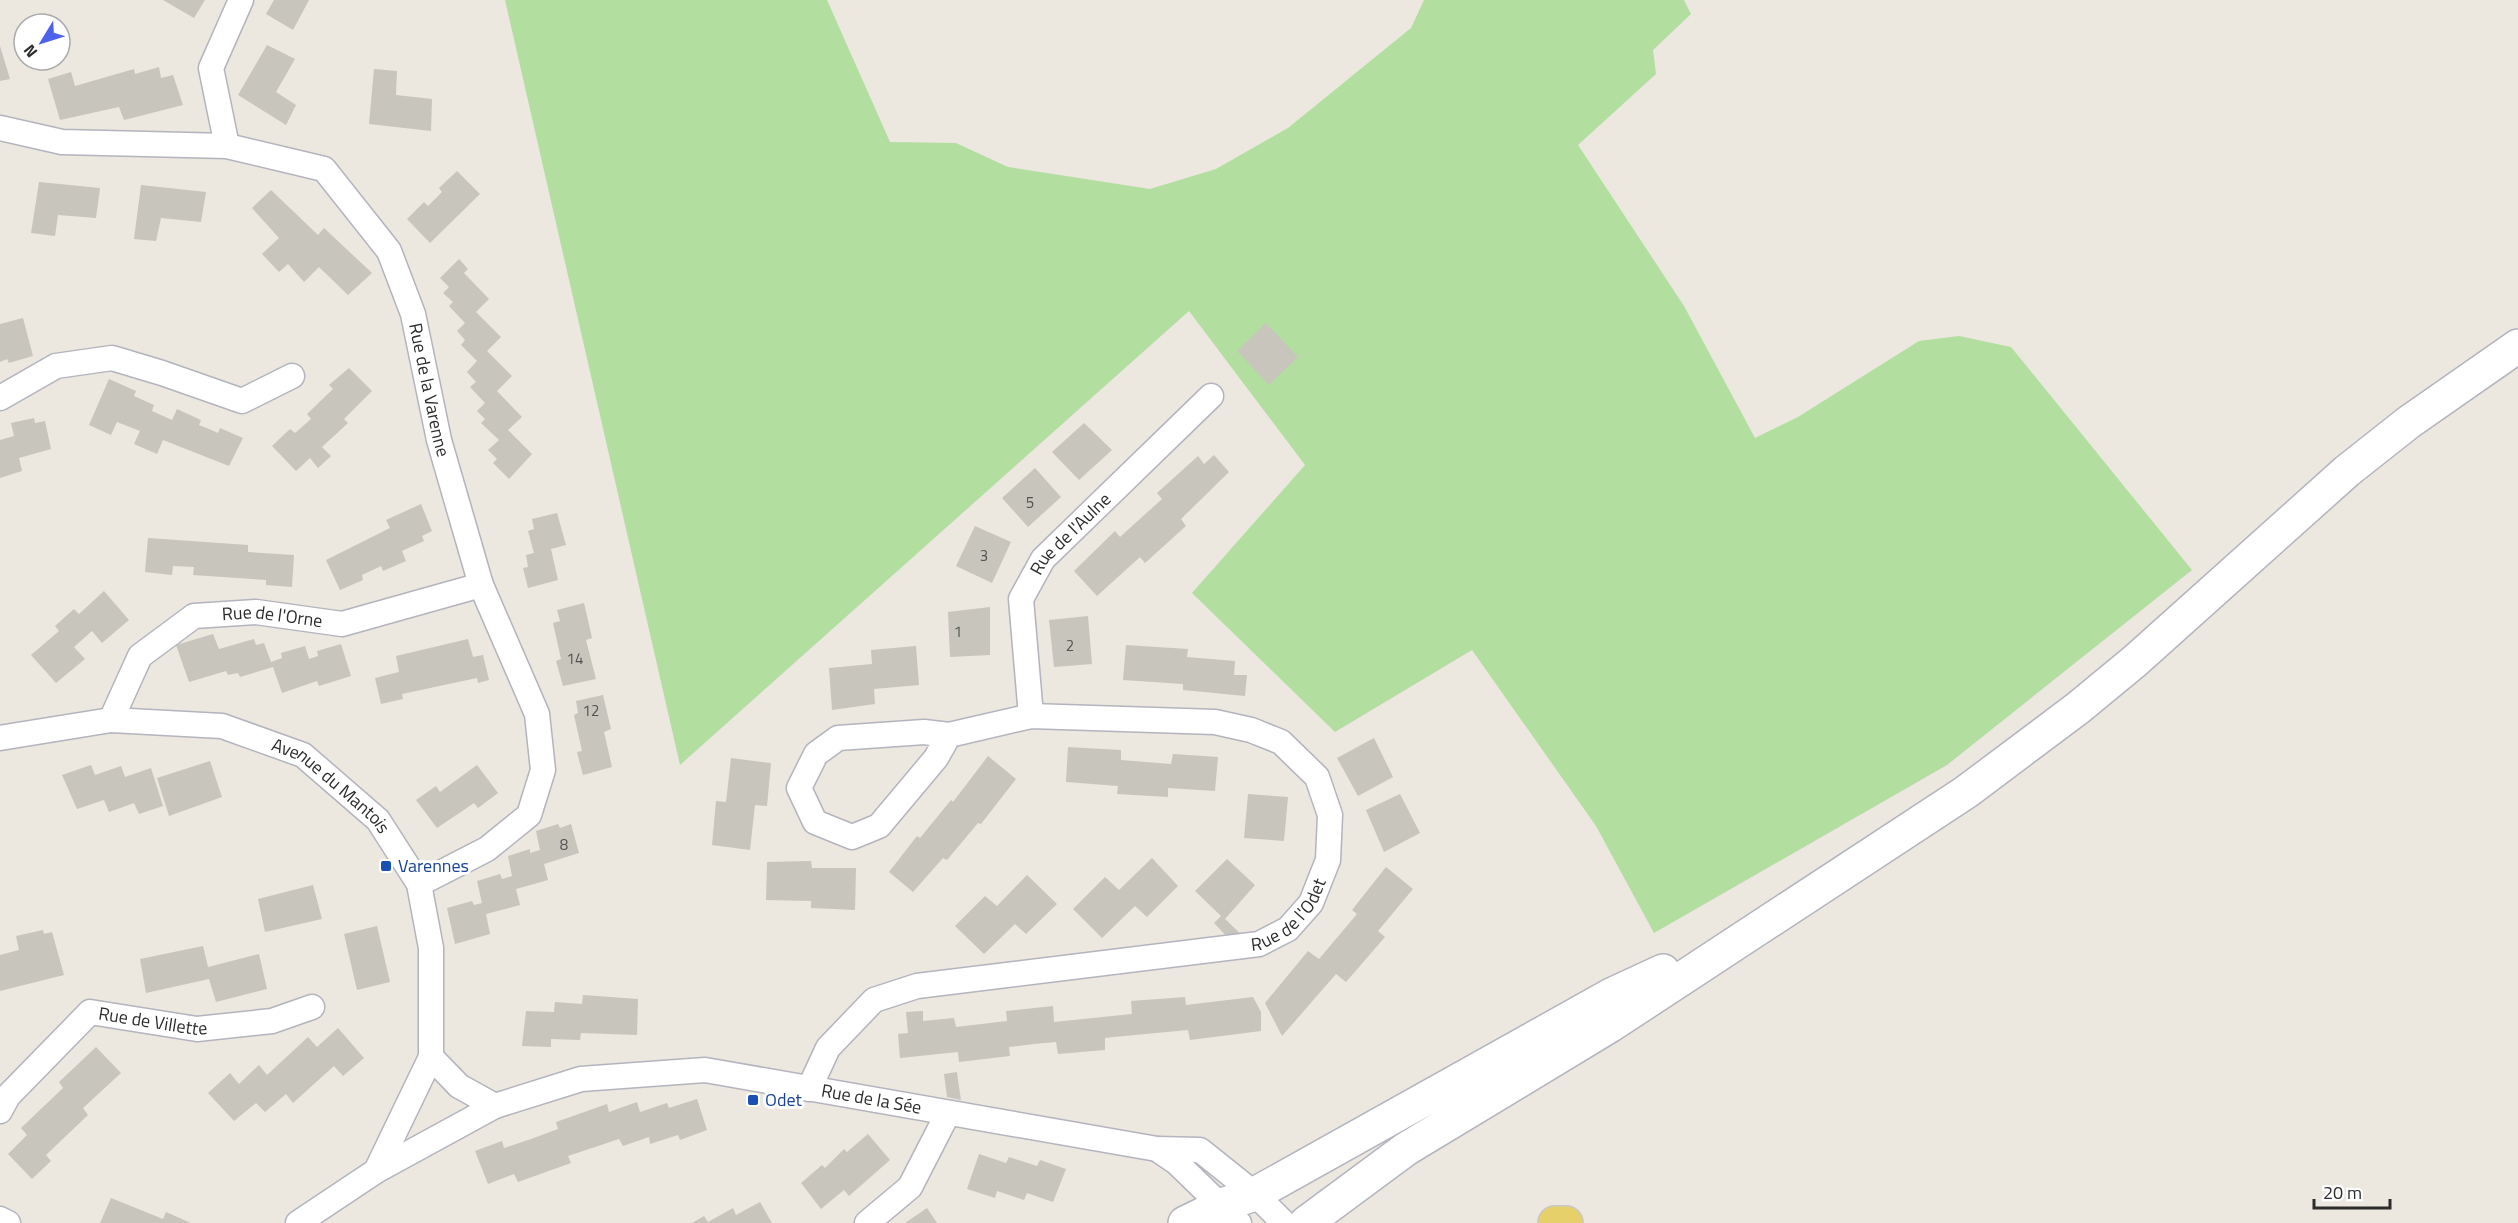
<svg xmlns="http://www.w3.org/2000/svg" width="2518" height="1223" font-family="'Titillium Web',sans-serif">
  <rect width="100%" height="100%" fill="#ece7df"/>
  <path fill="#b2dea0" d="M 505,0 L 827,0 L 890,142 L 956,143 L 1008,167 L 1150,189 L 1216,169 L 1288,128 L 1411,28 L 1424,0 L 1684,0 L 1691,14 L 1653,50 L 1656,74 L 1578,145 L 1684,306 L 1755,438 L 1798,417 L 1919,341 L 1959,336 L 2011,347 L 2192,570 L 1947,765 L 1654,933 L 1596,826 L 1472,650 L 1335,732 L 1192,593 L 1305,465 L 1189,311 L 680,765 Z"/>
  <path fill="#c8c5bd" d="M 163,0 L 205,0 L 194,18 Z
    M 274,0 L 309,0 L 293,30 L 266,14 Z
    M 267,45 L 295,59 L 276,92 L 296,105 L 286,125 L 238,95 Z
    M 0,46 L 10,79 L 0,81 Z
    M 159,67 L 161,78 L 173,75 L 183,105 L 124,120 L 119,107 L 60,120 L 48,79 L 71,72 L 75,86 L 134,69 L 135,74 Z
    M 374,69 L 397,71 L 396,95 L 432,99 L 431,131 L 369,124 Z
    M 457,171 L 480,194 L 430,243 L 407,219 L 424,202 L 428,206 L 442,192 L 439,188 Z
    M 39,182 L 100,188 L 96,218 L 58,215 L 55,236 L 31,233 Z
    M 141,185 L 206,192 L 201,222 L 161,218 L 156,241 L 134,239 Z
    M 271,190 L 318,235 L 324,228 L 372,273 L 348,295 L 319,267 L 304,282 L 288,264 L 279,272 L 262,254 L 279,238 L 252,208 Z
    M 459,259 L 468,269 L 464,273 L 489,299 L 476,312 L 501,337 L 487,351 L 512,376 L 497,391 L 522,417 L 508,430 L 532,454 L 509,479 L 493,463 L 497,459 L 488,450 L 499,440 L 481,423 L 485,419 L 477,411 L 485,403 L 470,387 L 476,382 L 467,372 L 477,361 L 461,345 L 465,340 L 457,331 L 465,323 L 449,306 L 453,302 L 443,293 L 449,287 L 440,278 Z
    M 23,318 L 33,356 L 9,363 L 7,359 L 0,362 L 0,324 Z
    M 1266,323 L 1298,357 L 1269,385 L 1237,351 Z
    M 349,368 L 372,391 L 344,419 L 348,423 L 322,447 L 331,456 L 318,468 L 310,458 L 296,471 L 272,446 L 290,429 L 295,433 L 311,419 L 307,414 L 333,389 L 329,385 Z
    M 109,379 L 136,391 L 134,396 L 154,405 L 152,411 L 172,420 L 177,409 L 201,420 L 199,425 L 209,429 L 218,433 L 220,428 L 243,438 L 229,466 L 163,440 L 157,454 L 134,444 L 140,431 L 117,422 L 111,435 L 89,425 Z
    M 34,418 L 35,423 L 45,421 L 51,449 L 19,458 L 22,471 L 0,478 L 0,440 L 14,436 L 11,423 Z
    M 1084,423 L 1112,450 L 1079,480 L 1052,452 Z
    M 1214,455 L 1229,472 L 1181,519 L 1186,526 L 1145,563 L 1140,557 L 1097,596 L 1074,571 L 1115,531 L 1120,537 L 1162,499 L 1157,493 L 1198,456 L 1204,464 Z
    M 1035,468 L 1061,497 L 1028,527 L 1002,498 Z
    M 421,504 L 432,531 L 422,536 L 424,541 L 402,551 L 406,561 L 383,571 L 381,566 L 362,575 L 363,580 L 340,590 L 326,560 L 390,528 L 386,520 Z
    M 557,513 L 566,545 L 551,549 L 558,580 L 528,588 L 523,568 L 528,567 L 526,555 L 534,553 L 528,531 L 534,529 L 532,519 Z
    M 975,526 L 1011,542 L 992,583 L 956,566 Z
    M 148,538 L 248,545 L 248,552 L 294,555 L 292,587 L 266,585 L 266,580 L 193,575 L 194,567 L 173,566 L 172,575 L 145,572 Z
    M 104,591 L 129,620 L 102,643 L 92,631 L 74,647 L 85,659 L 56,683 L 31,655 L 59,631 L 55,626 L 65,617 L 74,609 L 79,614 Z
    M 584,603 L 592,638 L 586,640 L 596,679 L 563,686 L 556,661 L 561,659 L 553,623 L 560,621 L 557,610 Z
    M 990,607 L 990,655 L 950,657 L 948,612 Z
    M 1088,616 L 1092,664 L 1054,667 L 1049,620 Z
    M 213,634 L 219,649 L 254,639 L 256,645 L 264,643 L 271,662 L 282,658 L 281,653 L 305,646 L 309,659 L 318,656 L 317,651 L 341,644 L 351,676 L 319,686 L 317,681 L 282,693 L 273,667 L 240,677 L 238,673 L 228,675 L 226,671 L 189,682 L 176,645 Z
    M 468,639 L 473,657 L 483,655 L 489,680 L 478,683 L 477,678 L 402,694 L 403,699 L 381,704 L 375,678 L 399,672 L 396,656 Z
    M 1126,645 L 1188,649 L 1187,657 L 1235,661 L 1234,675 L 1247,675 L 1245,696 L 1183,690 L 1183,684 L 1123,680 Z
    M 916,646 L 919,685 L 874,689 L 875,704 L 832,710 L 829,668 L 872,664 L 871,650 Z
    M 603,695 L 611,729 L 604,732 L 612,767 L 583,775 L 577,752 L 582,751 L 574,715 L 578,713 L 576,701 Z
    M 1374,738 L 1393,777 L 1358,796 L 1337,758 Z
    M 1068,747 L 1121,750 L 1121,760 L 1171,764 L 1173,754 L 1218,757 L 1215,791 L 1168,788 L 1168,797 L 1117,794 L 1118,786 L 1066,782 Z
    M 988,756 L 1016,779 L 981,824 L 978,823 L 947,860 L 943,858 L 913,892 L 889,872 L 917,836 L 920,838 L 951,800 L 953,802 Z
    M 731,758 L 771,763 L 767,806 L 755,805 L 750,850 L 712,845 L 716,801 L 726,802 Z
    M 210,761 L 222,797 L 169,816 L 157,778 Z
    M 91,765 L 95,775 L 121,766 L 125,777 L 151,768 L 163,806 L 139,814 L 134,803 L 109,812 L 104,800 L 77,809 L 62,775 Z
    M 477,765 L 498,793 L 478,808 L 474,803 L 437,828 L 416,800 L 436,786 L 440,792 Z
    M 1248,794 L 1288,797 L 1284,841 L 1244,838 Z
    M 1400,794 L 1420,833 L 1384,852 L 1366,810 Z
    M 558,824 L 560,828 L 571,824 L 579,853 L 544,864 L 548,880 L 516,889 L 520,905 L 486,914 L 490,934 L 455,944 L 447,908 L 472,901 L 474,905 L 482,903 L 477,881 L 500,874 L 502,879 L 512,876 L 508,856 L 530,849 L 530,853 L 540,850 L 536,831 Z
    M 1152,858 L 1178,886 L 1147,917 L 1135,906 L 1102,938 L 1073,909 L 1105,877 L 1119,890 Z
    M 1227,859 L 1255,885 L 1225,919 L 1246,939 L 1232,942 L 1214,923 L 1221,916 L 1195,891 Z
    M 811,861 L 812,868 L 856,868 L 855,910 L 811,908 L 811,901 L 766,900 L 767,862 Z
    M 1386,867 L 1413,889 L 1378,931 L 1385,937 L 1346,982 L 1336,974 L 1282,1036 L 1265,1003 L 1308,951 L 1319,959 L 1357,914 L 1352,910 Z
    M 1027,875 L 1057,904 L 1026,934 L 1015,924 L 984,954 L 955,926 L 985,896 L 997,906 Z
    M 313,885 L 322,919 L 265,932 L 258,899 Z
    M 377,926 L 390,982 L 357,990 L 344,934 Z
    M 43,930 L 44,934 L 52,932 L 64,975 L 0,991 L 0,955 L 19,950 L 16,936 Z
    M 203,946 L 208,967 L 259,954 L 267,989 L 216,1002 L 209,979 L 146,993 L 140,959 Z
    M 583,995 L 638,999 L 637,1035 L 581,1033 L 580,1040 L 551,1039 L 551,1047 L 522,1046 L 526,1011 L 554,1012 L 555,1002 L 582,1004 Z
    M 1185,997 L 1186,1005 L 1253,997 L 1261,1012 L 1261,1031 L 1190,1040 L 1188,1030 L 1114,1037 L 1105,1038 L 1105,1050 L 1058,1054 L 1056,1042 L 1034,1044 L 1009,1047 L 1010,1056 L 959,1062 L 958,1052 L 900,1058 L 898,1034 L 908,1033 L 906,1012 L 923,1011 L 923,1021 L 954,1018 L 956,1027 L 1007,1021 L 1006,1011 L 1053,1006 L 1054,1022 L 1132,1014 L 1131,1001 Z
    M 338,1028 L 364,1058 L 343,1076 L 334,1066 L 293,1103 L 286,1094 L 265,1112 L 256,1103 L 234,1121 L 208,1093 L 230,1073 L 239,1084 L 259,1065 L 267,1075 L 308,1037 L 317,1047 Z
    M 96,1047 L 121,1073 L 83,1108 L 88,1115 L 46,1155 L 51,1161 L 32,1179 L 8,1154 L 27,1135 L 21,1128 L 63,1088 L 59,1082 Z
    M 957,1072 L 958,1080 L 961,1100 L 947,1097 L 944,1074 Z
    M 697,1099 L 707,1130 L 680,1140 L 678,1135 L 650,1144 L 649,1137 L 623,1146 L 619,1139 L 568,1156 L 571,1163 L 518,1182 L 514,1174 L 488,1184 L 475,1151 L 502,1141 L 504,1148 L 531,1139 L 558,1129 L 556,1122 L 607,1104 L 609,1112 L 637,1102 L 640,1112 L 667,1103 L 669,1108 Z
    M 868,1134 L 890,1160 L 849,1196 L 844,1190 L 821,1209 L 801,1183 L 822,1165 L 825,1168 L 844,1149 L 847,1152 Z
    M 979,1154 L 1006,1163 L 1009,1157 L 1037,1166 L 1040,1160 L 1066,1169 L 1053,1202 L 1027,1193 L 1024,1200 L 997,1191 L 995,1198 L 967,1189 Z
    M 111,1198 L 163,1219 L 166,1212 L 191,1223 L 100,1223 Z
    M 760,1202 L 772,1223 L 692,1223 L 704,1216 L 708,1222 L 733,1208 L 736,1215 Z
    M 927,1208 L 937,1223 L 905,1223 Z"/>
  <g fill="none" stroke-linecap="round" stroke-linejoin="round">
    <g stroke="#b3b4be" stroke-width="27">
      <g id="street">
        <path id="s1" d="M 0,128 L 62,142 L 227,146 L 324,169 L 389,251 L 413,314 L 439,440 L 481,585 L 537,714 L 543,770 L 529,815 L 487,849 L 419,884"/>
        <path d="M 227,146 L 211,68 L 241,0"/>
        <path d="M 0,398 L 56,366 L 112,358 L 162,373 L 242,401 L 292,376"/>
        <path id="s2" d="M 1031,716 L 1021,599 L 1043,559 L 1211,396"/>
        <path id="s3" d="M 111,720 L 140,656 L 194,616 L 256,612 L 342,624 L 481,585"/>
        <path id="s4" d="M 0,738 L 111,720 L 222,726 L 303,755 L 378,820 L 419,884 L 431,948 L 431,1057 L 376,1171 L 298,1223"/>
        <path d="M 431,1057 L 459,1086 L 495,1106"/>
        <path id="s5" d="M 809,1089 L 828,1048 L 874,1000 L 917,986 L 1259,944 L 1288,929 L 1311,903 L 1328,860 L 1330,815 L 1317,777 L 1281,742 L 1251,730 L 1215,722 L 1031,716 L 949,735 L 924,732 L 838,738 L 816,754 L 799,788 L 815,822 L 852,837 L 879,826 L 936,758 L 949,735"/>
        <path id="s6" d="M 0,1111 L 8,1096 L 90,1012 L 197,1029 L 272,1021 L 312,1007"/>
        <path d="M 1157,1149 L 1200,1150 L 1255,1194 L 1284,1223"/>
        <path id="s7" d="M 376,1171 L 495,1106 L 581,1079 L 705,1070 L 1157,1149 L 1176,1162 L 1239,1223"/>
        <path d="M 0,1219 L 8,1223"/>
        <path d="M 867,1223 L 910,1187 L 948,1113"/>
      </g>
    </g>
    <g stroke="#b3b4be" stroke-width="36">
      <path id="secondary" d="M 1185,1223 L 1222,1205 L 1255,1194 L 1613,994 L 1663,971
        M 1306,1223 L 1406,1149 L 1611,1025 L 1966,792 L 2078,708 L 2135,661 L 2347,471 L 2409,422 L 2518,346"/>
    </g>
    <g stroke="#c8c8c8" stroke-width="36">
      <path id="primary" d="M 1555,1223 L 1566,1223"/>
    </g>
    <use href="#street" stroke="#fff" stroke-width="24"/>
    <use href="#secondary" stroke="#fff" stroke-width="33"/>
    <use href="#primary" stroke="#e6d06a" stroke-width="33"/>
  </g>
  <g fill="#1a4fb4" stroke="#fff" stroke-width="2">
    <rect x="380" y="860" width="12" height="12" rx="3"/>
    <rect x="747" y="1094" width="12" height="12" rx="3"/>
  </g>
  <g text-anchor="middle" stroke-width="6" stroke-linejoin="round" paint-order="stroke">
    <g font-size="15" fill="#535250">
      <text x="1030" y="508">5</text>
      <text x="984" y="561">3</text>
      <text x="958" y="637">1</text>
      <text x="1070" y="651">2</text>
      <text x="575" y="664">14</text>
      <text x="591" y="716">12</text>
      <text x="564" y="850">8</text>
    </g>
    <g font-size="18" fill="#2c2c2c" stroke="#fff">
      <text dy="6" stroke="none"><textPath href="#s1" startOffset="578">Rue de la Varenne</textPath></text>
      <text dy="6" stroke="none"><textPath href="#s2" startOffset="200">Rue de l'Aulne</textPath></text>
      <text dy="6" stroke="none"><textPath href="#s3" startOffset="216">Rue de l'Orne</textPath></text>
      <text dy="6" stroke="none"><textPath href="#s4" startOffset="350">Avenue du Mantois</textPath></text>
      <text dy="6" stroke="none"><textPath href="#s5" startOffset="544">Rue de l'Odet</textPath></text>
      <text dy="6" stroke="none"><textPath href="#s6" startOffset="198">Rue de Villette</textPath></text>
      <text dy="6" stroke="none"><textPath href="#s7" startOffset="519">Rue de la Sée</textPath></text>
    </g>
    <g font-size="18" fill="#164399" stroke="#fff" text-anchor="start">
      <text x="398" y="872">Varennes</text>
      <text x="765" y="1106">Odet</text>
    </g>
  </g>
  <g transform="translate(42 42) rotate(232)"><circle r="28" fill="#ffffff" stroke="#ababab" stroke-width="1.5"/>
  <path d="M0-4.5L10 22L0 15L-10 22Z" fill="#4c61ec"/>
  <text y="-9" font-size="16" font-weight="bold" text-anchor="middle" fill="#2c2c2c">N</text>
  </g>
  <path d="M2314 1199v9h76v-9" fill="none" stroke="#2c2c2c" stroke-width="3"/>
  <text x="2323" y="1199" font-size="18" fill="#2c2c2c" stroke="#ffffff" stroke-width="4.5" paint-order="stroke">20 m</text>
</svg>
